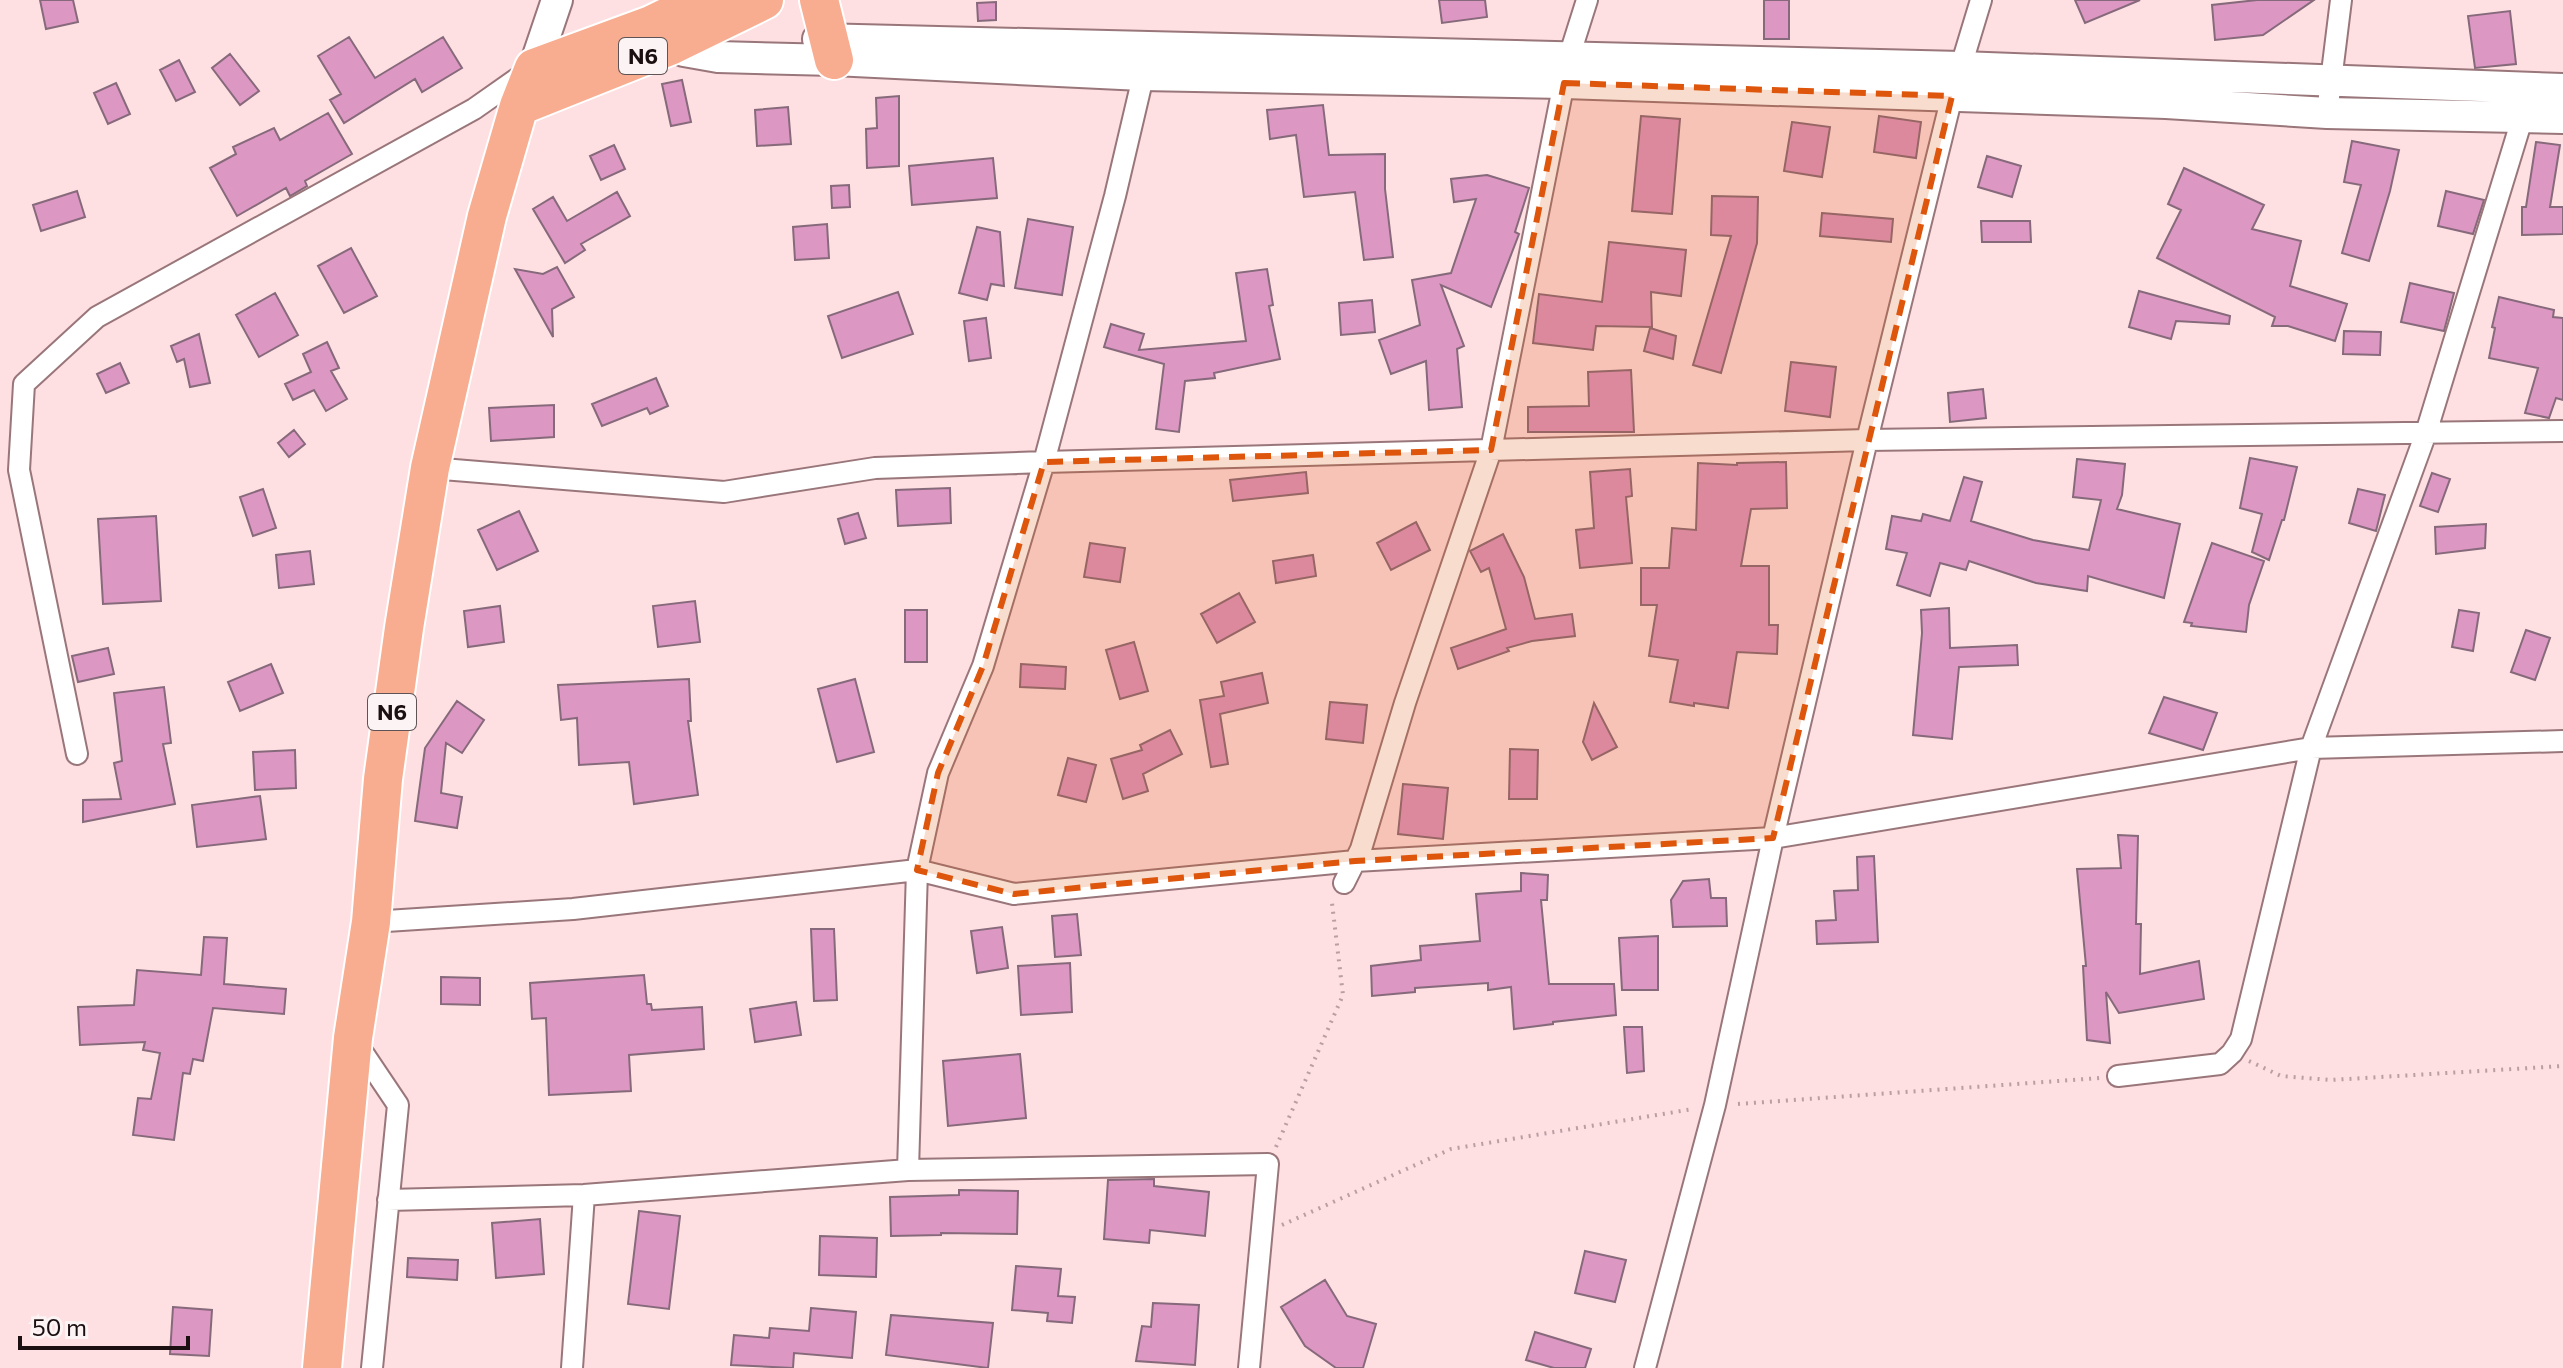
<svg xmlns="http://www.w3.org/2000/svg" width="2563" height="1368" font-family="Commissioner,sans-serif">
  <rect width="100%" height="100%" fill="#fedfe2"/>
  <path fill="#dd97c3" stroke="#866a7b" stroke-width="2" d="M 40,0 L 73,0 L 78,22 L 46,29 Z
    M 1439,0 L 1485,0 L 1487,17 L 1442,23 Z
    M 1764,0 L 1789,0 L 1789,39 L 1764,39 Z
    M 2075,0 L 2140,0 L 2085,23 Z
    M 2257,0 L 2314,0 L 2263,35 L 2215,40 L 2212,5 Z
    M 996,2 L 996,20 L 978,21 L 977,3 Z
    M 2510,11 L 2516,64 L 2475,68 L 2468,16 Z
    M 349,37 L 375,78 L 443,37 L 462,68 L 422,92 L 415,79 L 344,123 L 330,100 L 341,94 L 318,56 Z
    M 230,54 L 259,91 L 240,105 L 212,68 Z
    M 179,60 L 195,92 L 176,101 L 160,70 Z
    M 682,80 L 691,122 L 671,126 L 662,84 Z
    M 116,83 L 130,114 L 108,124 L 94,93 Z
    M 899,96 L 899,166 L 867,168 L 866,129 L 877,128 L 876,98 Z
    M 1323,105 L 1329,155 L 1385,154 L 1385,189 L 1393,257 L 1364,260 L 1355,192 L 1304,197 L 1296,135 L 1270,139 L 1267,110 Z
    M 788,107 L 791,144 L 757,146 L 755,110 Z
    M 328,113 L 352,154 L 305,181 L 307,186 L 290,196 L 286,188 L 237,216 L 210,168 L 236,154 L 233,147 L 274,128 L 280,140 Z
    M 1641,116 L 1680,119 L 1672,214 L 1632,211 Z
    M 1879,116 L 1921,122 L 1916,158 L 1874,152 Z
    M 1792,122 L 1830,127 L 1822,177 L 1784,171 Z
    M 2352,141 L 2399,150 L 2390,191 L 2369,261 L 2342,253 L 2361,185 L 2344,182 Z
    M 2536,142 L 2560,145 L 2550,207 L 2563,207 L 2563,234 L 2522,235 L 2522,207 L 2526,207 Z
    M 614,145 L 625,169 L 601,180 L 590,156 Z
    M 1987,156 L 2021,166 L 2012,197 L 1978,187 Z
    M 993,158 L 997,198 L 912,205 L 909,166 Z
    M 2184,168 L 2264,205 L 2252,229 L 2301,241 L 2290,286 L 2347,304 L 2335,341 L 2288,326 L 2272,326 L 2275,317 L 2157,258 L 2181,210 L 2168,204 Z
    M 1487,175 L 1529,188 L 1515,232 L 1519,234 L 1491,307 L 1441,285 L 1464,346 L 1457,349 L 1462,407 L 1429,410 L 1426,361 L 1391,374 L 1379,340 L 1420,325 L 1412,280 L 1451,273 L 1476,199 L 1454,202 L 1451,179 Z
    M 849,185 L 850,207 L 832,208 L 831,186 Z
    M 77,191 L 85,217 L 41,231 L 33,205 Z
    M 2446,191 L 2484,200 L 2473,234 L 2438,226 Z
    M 617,192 L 630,216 L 581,244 L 585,250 L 565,263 L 533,209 L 553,197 L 567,221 Z
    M 1712,196 L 1758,197 L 1757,243 L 1721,373 L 1693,365 L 1731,236 L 1711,235 Z
    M 1822,213 L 1893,219 L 1891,242 L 1820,236 Z
    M 1028,219 L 1073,227 L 1062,295 L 1015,288 Z
    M 1981,221 L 2030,221 L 2031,242 L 1982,242 Z
    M 827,224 L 829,258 L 795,260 L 793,227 Z
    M 977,227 L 1000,232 L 1004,286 L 991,284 L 987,300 L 959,293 Z
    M 1609,242 L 1686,250 L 1681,296 L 1651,292 L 1652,327 L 1596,326 L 1593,350 L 1533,343 L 1539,294 L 1602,302 Z
    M 351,248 L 377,296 L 344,313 L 318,266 Z
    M 557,267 L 574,297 L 552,309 L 553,337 L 515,269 L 543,274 Z
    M 1267,269 L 1273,305 L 1269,306 L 1280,359 L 1214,373 L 1215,378 L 1185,381 L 1179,432 L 1156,429 L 1164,364 L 1104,347 L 1111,324 L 1144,334 L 1139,350 L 1246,341 L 1236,273 Z
    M 2410,283 L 2454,293 L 2444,331 L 2401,322 Z
    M 2139,291 L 2230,316 L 2229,324 L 2176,321 L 2171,339 L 2129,327 Z
    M 898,292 L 913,334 L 842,358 L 828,316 Z
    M 275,293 L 298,335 L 259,357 L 236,315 Z
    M 2499,297 L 2554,310 L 2553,317 L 2563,318 L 2563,400 L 2556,398 L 2549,418 L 2525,413 L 2538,368 L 2489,358 L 2495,328 L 2492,327 Z
    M 1372,300 L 1375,332 L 1341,335 L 1339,303 Z
    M 986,318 L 991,358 L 969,361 L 964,321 Z
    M 1650,328 L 1676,336 L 1673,359 L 1644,351 Z
    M 2344,331 L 2381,332 L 2380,355 L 2343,354 Z
    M 199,334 L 210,383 L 190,387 L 184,359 L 177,362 L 171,346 Z
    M 327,342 L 339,368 L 331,371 L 347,399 L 326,411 L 314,390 L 293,400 L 285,384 L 311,372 L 303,354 Z
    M 1791,362 L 1836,367 L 1830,417 L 1785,411 Z
    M 120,363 L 129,383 L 106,393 L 97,374 Z
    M 1631,370 L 1634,432 L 1528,432 L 1528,407 L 1589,406 L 1588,372 Z
    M 656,378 L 668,406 L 650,414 L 647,408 L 602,426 L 592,404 Z
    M 1983,389 L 1986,418 L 1950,422 L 1948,393 Z
    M 554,405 L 554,437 L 491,441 L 489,408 Z
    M 294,430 L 305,444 L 289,457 L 278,443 Z
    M 2250,458 L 2297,467 L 2284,520 L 2282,520 L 2269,560 L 2252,552 L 2262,514 L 2240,508 Z
    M 2077,459 L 2125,464 L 2122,495 L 2117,509 L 2180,524 L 2164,598 L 2088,576 L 2087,591 L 2036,583 L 1969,561 L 1966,570 L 1940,563 L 1930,596 L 1897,585 L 1907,553 L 1886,549 L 1892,516 L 1921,521 L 1923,514 L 1950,521 L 1964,477 L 1982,482 L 1971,521 L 2033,540 L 2089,550 L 2101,500 L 2073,497 Z
    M 1786,462 L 1787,508 L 1751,509 L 1741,566 L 1769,566 L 1769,625 L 1778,625 L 1777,654 L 1737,652 L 1728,708 L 1694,703 L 1694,706 L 1670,702 L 1678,660 L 1649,656 L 1657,605 L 1641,605 L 1641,568 L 1669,568 L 1672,528 L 1696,530 L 1698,463 L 1737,465 L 1737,463 Z
    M 1630,469 L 1632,496 L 1626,497 L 1632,563 L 1580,568 L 1576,530 L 1594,528 L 1590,472 Z
    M 1306,472 L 1308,493 L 1233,501 L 1230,480 Z
    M 2432,473 L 2450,479 L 2438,512 L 2420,506 Z
    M 950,488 L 951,523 L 898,526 L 896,490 Z
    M 263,489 L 276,528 L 253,536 L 240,497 Z
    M 2358,489 L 2385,495 L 2376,531 L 2349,523 Z
    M 519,511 L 538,551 L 497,570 L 478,530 Z
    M 858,513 L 866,538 L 845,544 L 838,519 Z
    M 156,516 L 161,601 L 103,604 L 98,519 Z
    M 1416,522 L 1430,550 L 1391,570 L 1377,543 Z
    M 2486,524 L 2485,548 L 2436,554 L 2435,527 Z
    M 1503,534 L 1524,577 L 1535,619 L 1572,614 L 1575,636 L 1532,641 L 1507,648 L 1509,651 L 1458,669 L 1451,648 L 1506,629 L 1489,568 L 1481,572 L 1470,551 Z
    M 1090,543 L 1125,548 L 1120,582 L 1084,577 Z
    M 2212,543 L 2264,561 L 2249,605 L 2246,632 L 2191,626 L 2192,623 L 2184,622 Z
    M 310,551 L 314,584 L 279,588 L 276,555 Z
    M 1313,555 L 1316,576 L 1276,583 L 1273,561 Z
    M 1239,593 L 1255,622 L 1217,643 L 1201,614 Z
    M 695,601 L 700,642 L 658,647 L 653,606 Z
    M 500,606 L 504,642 L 468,647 L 464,611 Z
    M 1949,608 L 1950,648 L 2017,645 L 2018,665 L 1959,667 L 1952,739 L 1913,735 L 1922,633 L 1921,610 Z
    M 905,610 L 927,610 L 927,662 L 905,662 Z
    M 2459,610 L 2479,613 L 2473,651 L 2452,647 Z
    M 2526,630 L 2550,638 L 2535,680 L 2511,672 Z
    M 1134,642 L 1148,691 L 1120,699 L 1106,650 Z
    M 108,648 L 114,674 L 78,682 L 72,656 Z
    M 271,664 L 283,693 L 240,711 L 228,682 Z
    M 1021,664 L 1066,667 L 1065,689 L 1020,687 Z
    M 1262,673 L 1268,703 L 1220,714 L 1228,764 L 1211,767 L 1200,700 L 1224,696 L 1221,682 Z
    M 689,679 L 691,721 L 688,721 L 698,795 L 634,804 L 629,762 L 579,765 L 577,718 L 561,720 L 558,685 Z
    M 855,679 L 874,752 L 837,762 L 818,689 Z
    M 164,687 L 171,743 L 163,744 L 175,804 L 83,822 L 83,800 L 121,799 L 114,763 L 122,761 L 114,693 Z
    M 2164,697 L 2217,713 L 2203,750 L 2149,733 Z
    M 457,701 L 484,720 L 462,753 L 446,743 L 441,793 L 462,797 L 457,828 L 415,821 L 425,748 Z
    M 1330,702 L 1367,705 L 1363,743 L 1326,739 Z
    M 1594,703 L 1617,747 L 1592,760 L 1583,742 Z
    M 1170,730 L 1182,754 L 1143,774 L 1148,791 L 1123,799 L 1111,759 L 1142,750 L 1140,745 Z
    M 1510,749 L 1538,750 L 1537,799 L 1509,799 Z
    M 295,750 L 296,788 L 255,790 L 253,752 Z
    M 1068,758 L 1096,765 L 1086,802 L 1058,795 Z
    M 1403,784 L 1448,788 L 1443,839 L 1398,834 Z
    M 260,796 L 266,839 L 197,847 L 192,805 Z
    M 2118,835 L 2138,836 L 2136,924 L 2141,924 L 2140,974 L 2199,961 L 2204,999 L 2119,1013 L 2106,992 L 2110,1043 L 2087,1040 L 2083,966 L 2086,966 L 2077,869 L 2121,868 Z
    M 1874,856 L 1878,942 L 1817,944 L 1816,921 L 1836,920 L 1834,891 L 1858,890 L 1857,857 Z
    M 1521,873 L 1548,875 L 1547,900 L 1541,900 L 1549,984 L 1614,984 L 1616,1015 L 1553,1022 L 1553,1024 L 1514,1029 L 1511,987 L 1488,990 L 1488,983 L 1415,988 L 1415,992 L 1372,996 L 1371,966 L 1421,960 L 1420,946 L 1480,941 L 1476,894 L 1521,891 Z
    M 1709,879 L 1711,898 L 1726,898 L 1727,926 L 1673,927 L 1671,900 L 1683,881 Z
    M 1077,914 L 1081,955 L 1055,957 L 1052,916 Z
    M 1002,927 L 1008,968 L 977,973 L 971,931 Z
    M 811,929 L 834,929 L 837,1000 L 814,1001 Z
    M 1658,936 L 1658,990 L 1622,990 L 1619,938 Z
    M 204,937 L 227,938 L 224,984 L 286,989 L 284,1014 L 213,1008 L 203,1061 L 193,1059 L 190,1074 L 183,1073 L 174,1140 L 133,1135 L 138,1098 L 151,1099 L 160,1053 L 143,1050 L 145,1042 L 80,1045 L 78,1007 L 134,1005 L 137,970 L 201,975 Z
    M 1070,963 L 1072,1012 L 1021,1015 L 1018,966 Z
    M 644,975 L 647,1004 L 651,1004 L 652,1010 L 702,1007 L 704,1049 L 629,1055 L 631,1091 L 549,1095 L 546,1018 L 532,1019 L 530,983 Z
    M 441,977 L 480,978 L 480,1005 L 441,1004 Z
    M 796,1002 L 801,1035 L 755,1042 L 750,1009 Z
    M 1624,1027 L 1642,1027 L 1644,1071 L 1627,1073 Z
    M 1020,1054 L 1026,1118 L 948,1126 L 943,1061 Z
    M 1154,1179 L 1154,1186 L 1209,1192 L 1205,1236 L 1150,1230 L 1149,1243 L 1104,1239 L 1108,1180 Z
    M 959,1190 L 1018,1191 L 1017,1234 L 941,1233 L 941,1235 L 891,1236 L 890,1197 L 959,1195 Z
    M 639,1211 L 680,1216 L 669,1309 L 628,1304 Z
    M 540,1219 L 544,1274 L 496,1278 L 492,1223 Z
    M 820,1236 L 877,1238 L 876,1277 L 819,1275 Z
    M 1585,1251 L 1626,1260 L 1615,1302 L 1575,1293 Z
    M 408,1258 L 458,1260 L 457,1280 L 407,1277 Z
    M 1016,1266 L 1061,1269 L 1058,1296 L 1075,1297 L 1072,1323 L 1047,1321 L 1048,1313 L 1012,1310 Z
    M 1325,1280 L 1347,1316 L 1376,1324 L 1363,1368 L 1336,1368 L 1305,1346 L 1281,1307 Z
    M 1153,1303 L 1199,1305 L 1195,1365 L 1136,1361 L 1142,1326 L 1151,1327 Z
    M 173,1307 L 212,1310 L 209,1356 L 170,1354 Z
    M 811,1308 L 856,1312 L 852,1358 L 794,1353 L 793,1368 L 731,1365 L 734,1335 L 769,1338 L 770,1328 L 809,1331 Z
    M 891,1315 L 993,1323 L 988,1368 L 886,1355 Z
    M 1535,1332 L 1591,1349 L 1585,1368 L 1554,1368 L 1526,1360 Z"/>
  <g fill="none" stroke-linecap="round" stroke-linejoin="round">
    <g stroke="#99767a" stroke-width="24">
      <path id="street" d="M 2327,113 L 2341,0
        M 430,468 L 724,492 L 875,468 L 1044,462 L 1867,440 L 2563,431
        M 77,754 L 19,470 L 24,384 L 97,317 L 474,109 L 528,71
        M 1344,883 L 1361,849 L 1405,703 L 1491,450 L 1569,57 L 1587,0
        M 371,922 L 573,909 L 917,870 L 1014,894 L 1355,861 L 1773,838 L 2311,748 L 2563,741
        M 355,1041 L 398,1105 L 372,1368
        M 2118,1076 L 2220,1064 L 2232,1053 L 2241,1039 L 2311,748 L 2426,433 L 2526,106
        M 908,1170 L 917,870 L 938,773 L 983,666 L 1044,462 L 1115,196 L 1146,64
        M 388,1200 L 584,1195 L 908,1170 L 1268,1164 L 1249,1368
        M 572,1368 L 584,1195
        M 1645,1368 L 1715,1105 L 1773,838 L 1867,440 L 1952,96 L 1981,0"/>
    </g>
    <g stroke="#99767a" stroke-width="34">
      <path id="secondary" d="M 661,35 L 672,45 L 684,51 L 718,57 L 834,60 L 1142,75 L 1564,83 L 2166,103 L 2327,113 L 2563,118
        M 818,39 L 1961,67 L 2563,89
        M 534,68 L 557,0"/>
    </g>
    <g stroke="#fff" stroke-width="42">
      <path id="highway" d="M 819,0 L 834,60
        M 519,106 L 672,45 L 764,0
        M 322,1368 L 353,1038 L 371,922 L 383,779 L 404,628 L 430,468 L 487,216 L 519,106 L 534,68 L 651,25 L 703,0"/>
    </g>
    <path stroke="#b99fa2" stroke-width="4" stroke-dasharray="2 6" stroke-linecap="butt" d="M 2249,1061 L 2281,1076 L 2331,1080 L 2563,1066
      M 1738,1104 L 2100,1078
      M 1276,1147 L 1343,995 L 1332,903 L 1334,899
      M 1282,1225 L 1451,1149 L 1693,1109"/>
    <use href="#street" stroke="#fff" stroke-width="20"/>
    <use href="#secondary" stroke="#fff" stroke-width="30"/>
    <use href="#highway" stroke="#f8ad90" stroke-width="38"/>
  </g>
  <path fill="#de550c" fill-opacity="0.2" stroke="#de550c" stroke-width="6" stroke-dasharray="16 10" stroke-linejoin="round" d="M 1564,83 L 1952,96 L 1773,838 L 1355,861 L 1014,894 L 917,870 L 938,773 L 983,666 L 1044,462 L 1491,450 Z"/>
  <g text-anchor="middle" stroke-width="6" stroke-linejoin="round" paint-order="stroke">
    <g fill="#fbf3f4" stroke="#5f5355" stroke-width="2">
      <rect x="619" y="38" width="48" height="36" rx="6"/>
      <rect x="368" y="694" width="48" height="36" rx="6"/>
    </g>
    <g font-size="22" font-weight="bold" fill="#1c0f11">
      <text x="643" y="64">N6</text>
      <text x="392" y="720">N6</text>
    </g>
  </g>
  <path d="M20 1336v12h168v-12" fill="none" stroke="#1c0f11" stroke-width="4"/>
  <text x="32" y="1336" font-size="24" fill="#1c0f11" stroke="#fbf3f4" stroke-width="6" paint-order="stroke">50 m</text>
</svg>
